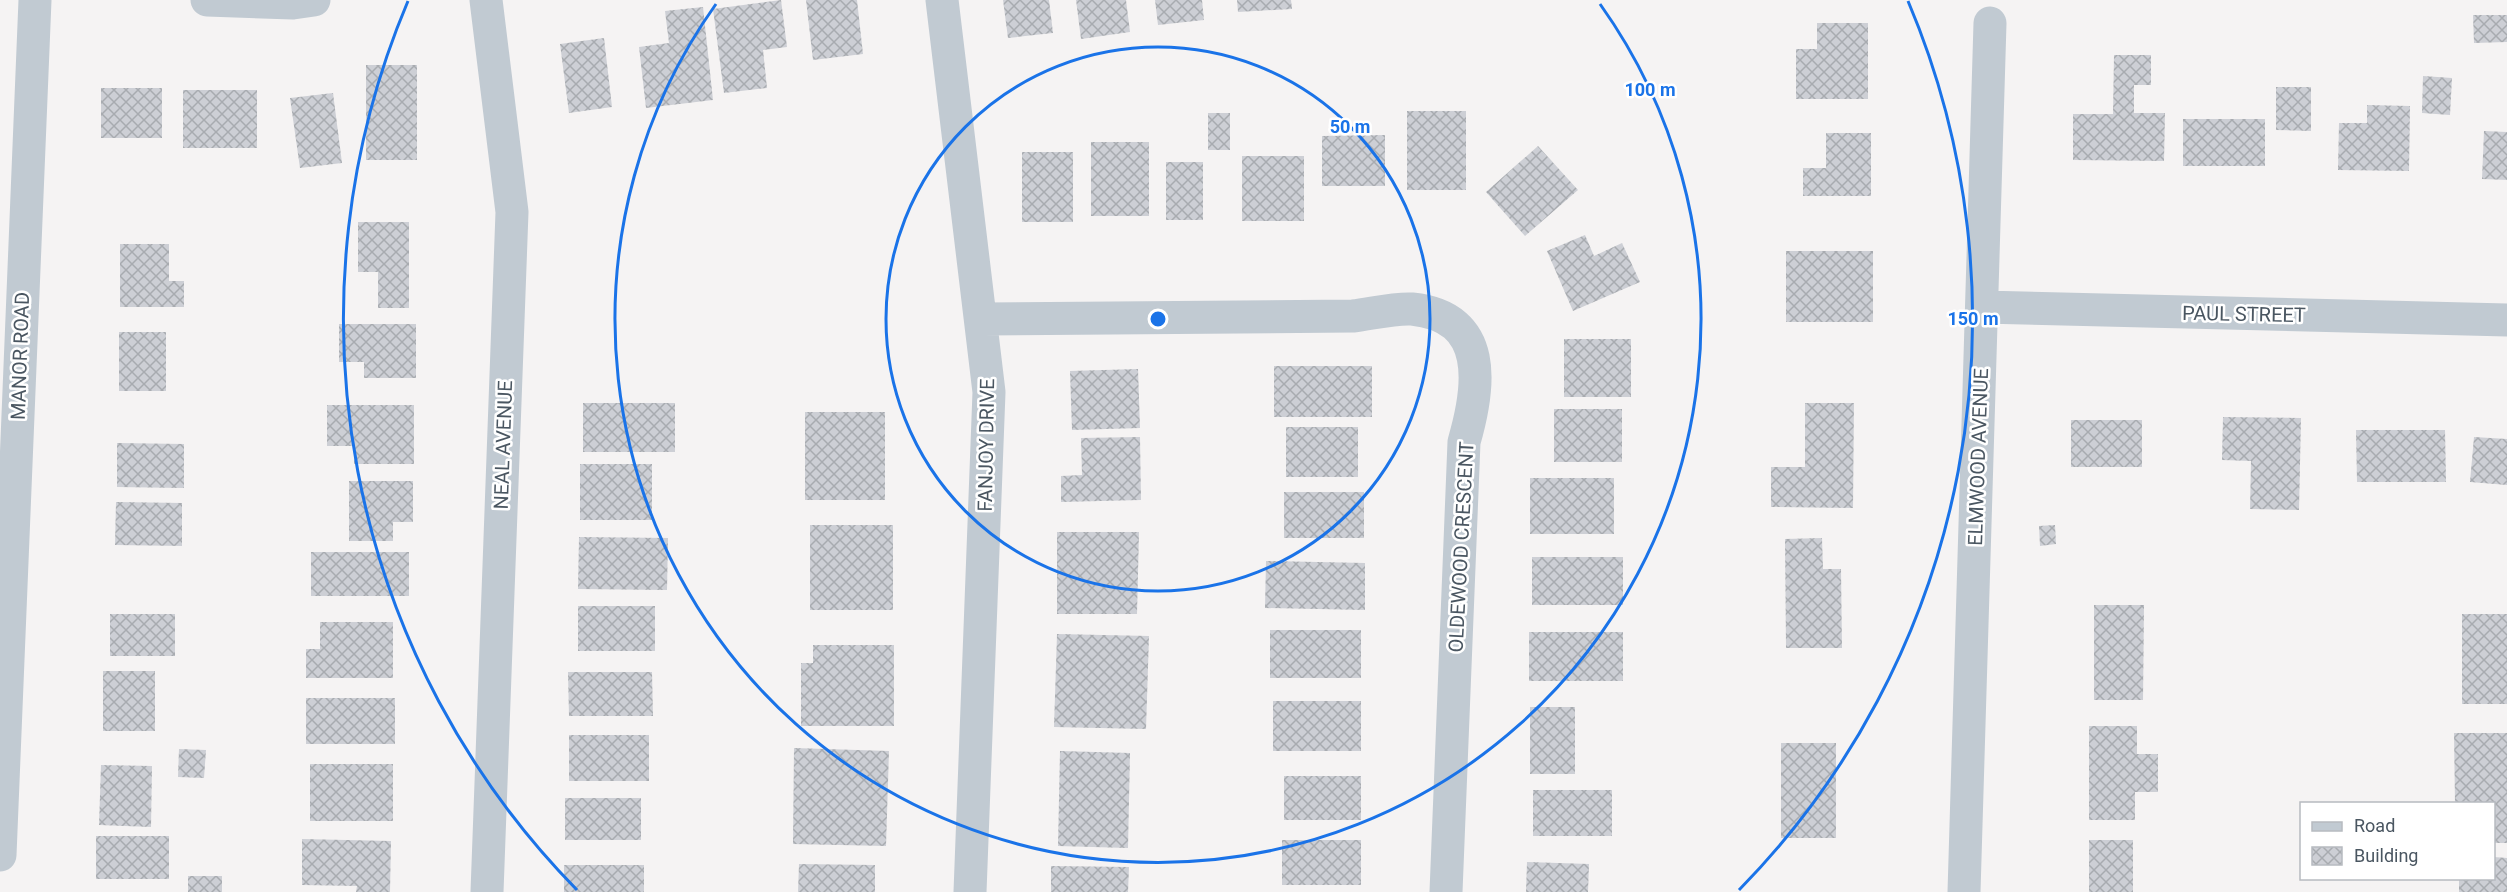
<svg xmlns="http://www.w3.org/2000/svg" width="2507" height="892" font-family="Roboto,sans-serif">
  <defs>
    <pattern id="building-cross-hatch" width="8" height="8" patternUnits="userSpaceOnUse" patternTransform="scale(1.5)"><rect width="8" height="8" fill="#cdcfd5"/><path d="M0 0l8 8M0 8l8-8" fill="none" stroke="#a8abb0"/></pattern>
  </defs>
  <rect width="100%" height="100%" fill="#f5f3f3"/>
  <path fill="url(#building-cross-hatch)" d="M 781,0 L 787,47 L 763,50 L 767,88 L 724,93 L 713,9 Z
    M 806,0 L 857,0 L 863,54 L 813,60 Z
    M 1003,0 L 1049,0 L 1053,33 L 1008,38 Z
    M 1076,0 L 1126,0 L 1130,32 L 1081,39 Z
    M 1155,0 L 1202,0 L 1204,20 L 1158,25 Z
    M 1237,0 L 1291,0 L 1292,9 L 1238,12 Z
    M 703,7 L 713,100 L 646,108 L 639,47 L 669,43 L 665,11 Z
    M 2473,15 L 2507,15 L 2507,42 L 2474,43 Z
    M 1817,23 L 1868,23 L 1868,99 L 1796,99 L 1796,49 L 1817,49 Z
    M 604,38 L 612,107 L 569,113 L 560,44 Z
    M 2114,55 L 2151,55 L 2151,85 L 2134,85 L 2134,113 L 2165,113 L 2164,161 L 2073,160 L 2073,114 L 2113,114 Z
    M 366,65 L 417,65 L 417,160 L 366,160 Z
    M 2423,76 L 2452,78 L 2450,115 L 2422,113 Z
    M 2276,87 L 2311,87 L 2311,131 L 2276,130 Z
    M 101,88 L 162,88 L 162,138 L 101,138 Z
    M 183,90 L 257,90 L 257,148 L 183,148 Z
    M 333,93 L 342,163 L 300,168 L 290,98 Z
    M 2367,105 L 2410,106 L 2409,171 L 2338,170 L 2339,123 L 2367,123 Z
    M 1407,111 L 1466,111 L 1466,190 L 1407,190 Z
    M 1208,113 L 1230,113 L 1230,150 L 1208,150 Z
    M 2183,119 L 2265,119 L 2265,166 L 2183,166 Z
    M 2484,131 L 2507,132 L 2507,180 L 2482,179 Z
    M 1826,133 L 1871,133 L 1871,196 L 1803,196 L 1803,168 L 1826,168 Z
    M 1385,135 L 1385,186 L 1322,186 L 1322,136 Z
    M 1091,142 L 1149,142 L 1149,216 L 1091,216 Z
    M 1538,146 L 1578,190 L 1525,236 L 1486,192 Z
    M 1022,152 L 1073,152 L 1073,222 L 1022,222 Z
    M 1242,156 L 1304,156 L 1304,221 L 1242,221 Z
    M 1166,162 L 1203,162 L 1203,220 L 1166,220 Z
    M 358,222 L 409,222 L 409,308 L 378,308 L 378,272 L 358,272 Z
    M 1585,235 L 1594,256 L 1622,243 L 1640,282 L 1573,311 L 1547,251 Z
    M 120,244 L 169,244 L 169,281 L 184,281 L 184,307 L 120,307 Z
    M 1786,251 L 1873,251 L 1873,322 L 1786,322 Z
    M 339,324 L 416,324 L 416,378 L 364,378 L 364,362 L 339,362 Z
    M 119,332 L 166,332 L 166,391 L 119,391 Z
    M 1564,339 L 1631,339 L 1631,397 L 1564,397 Z
    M 1274,366 L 1372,366 L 1372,417 L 1274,417 Z
    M 1138,369 L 1140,428 L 1072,430 L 1070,371 Z
    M 583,403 L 675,403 L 675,452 L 583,452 Z
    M 1805,403 L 1854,403 L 1853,508 L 1771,507 L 1771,467 L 1805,467 Z
    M 327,405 L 414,405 L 414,464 L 354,464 L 354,446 L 327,446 Z
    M 1554,409 L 1622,409 L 1622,462 L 1554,462 Z
    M 805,412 L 885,412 L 885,500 L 805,500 Z
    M 2223,417 L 2301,418 L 2299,510 L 2250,509 L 2251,461 L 2222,460 Z
    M 2071,420 L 2142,420 L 2142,467 L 2071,467 Z
    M 1286,427 L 1358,427 L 1358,477 L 1286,477 Z
    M 2356,430 L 2445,430 L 2446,482 L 2357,482 Z
    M 1140,437 L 1141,500 L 1061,502 L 1061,476 L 1082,475 L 1081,438 Z
    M 2474,437 L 2507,439 L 2507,485 L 2470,482 Z
    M 117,443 L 184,444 L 184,488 L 117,487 Z
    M 580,464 L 652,464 L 652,520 L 580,520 Z
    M 1530,478 L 1614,478 L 1614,534 L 1530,534 Z
    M 349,481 L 413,481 L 413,522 L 393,522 L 393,541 L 349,541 Z
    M 1284,492 L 1364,492 L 1364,538 L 1284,538 Z
    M 116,502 L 182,503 L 182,546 L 115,545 Z
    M 810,525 L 893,525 L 893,610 L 810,610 Z
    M 2055,525 L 2056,544 L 2040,546 L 2039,526 Z
    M 1057,532 L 1139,532 L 1137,614 L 1057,614 Z
    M 579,537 L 668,538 L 667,590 L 578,589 Z
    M 1822,538 L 1823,569 L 1841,569 L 1842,648 L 1786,648 L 1785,539 Z
    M 311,552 L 409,552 L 409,596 L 311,596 Z
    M 1532,557 L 1623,557 L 1623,605 L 1532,605 Z
    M 1266,561 L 1365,563 L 1365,610 L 1265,608 Z
    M 2094,605 L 2144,605 L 2143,700 L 2094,700 Z
    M 578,606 L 655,606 L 655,651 L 578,651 Z
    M 110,614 L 175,614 L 175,656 L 110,656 Z
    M 2462,614 L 2507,614 L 2507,704 L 2462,704 Z
    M 320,622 L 393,622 L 393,678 L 306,678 L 306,649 L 320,649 Z
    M 1270,630 L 1361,630 L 1361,678 L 1270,678 Z
    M 1529,632 L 1623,632 L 1623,681 L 1529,681 Z
    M 1057,634 L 1149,636 L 1146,729 L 1054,727 Z
    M 813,645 L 894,645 L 894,726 L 801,726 L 801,663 L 813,663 Z
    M 103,671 L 155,671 L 155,731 L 103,731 Z
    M 568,672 L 652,672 L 653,716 L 569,716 Z
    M 306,698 L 395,698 L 395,744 L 306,744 Z
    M 1273,701 L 1361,701 L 1361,751 L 1273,751 Z
    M 1530,707 L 1575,707 L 1575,774 L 1530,774 Z
    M 2089,726 L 2137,726 L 2137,754 L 2158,754 L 2158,792 L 2135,792 L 2135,820 L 2089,820 Z
    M 2454,733 L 2507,733 L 2507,843 L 2494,843 L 2494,804 L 2455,804 Z
    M 569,735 L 649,735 L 649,781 L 569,781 Z
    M 1781,743 L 1836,743 L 1836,838 L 1781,838 Z
    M 794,748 L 889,751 L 886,846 L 793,844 Z
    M 179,749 L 206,750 L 204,778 L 178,777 Z
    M 1060,751 L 1130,753 L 1128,848 L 1058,846 Z
    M 310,764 L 393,764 L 393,821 L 310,821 Z
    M 101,765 L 152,766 L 151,827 L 99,825 Z
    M 1284,776 L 1361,776 L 1361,820 L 1284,820 Z
    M 1533,790 L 1612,790 L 1612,836 L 1533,836 Z
    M 565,798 L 641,798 L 641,840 L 565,840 Z
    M 96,836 L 169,836 L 169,879 L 96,879 Z
    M 302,839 L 391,841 L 390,892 L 356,892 L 357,886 L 302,885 Z
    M 1282,840 L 1361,840 L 1361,885 L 1282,885 Z
    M 2089,840 L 2133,840 L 2133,892 L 2089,892 Z
    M 2494,857 L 2507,858 L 2507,892 L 2459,892 L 2459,878 L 2494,878 Z
    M 1527,862 L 1589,864 L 1588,892 L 1526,892 Z
    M 799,864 L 875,865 L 875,892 L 798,892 Z
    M 564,865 L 644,865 L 644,892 L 564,892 Z
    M 1051,866 L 1129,867 L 1128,892 L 1051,892 Z
    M 188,876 L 222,876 L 222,892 L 188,892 Z"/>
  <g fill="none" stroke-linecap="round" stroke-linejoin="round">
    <path stroke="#c1cad2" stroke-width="33" d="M 207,0 L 293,3 L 314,0
      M 486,0 L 512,212 L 487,892
      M 942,0 L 989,392 L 970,892
      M 1982,307 L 2507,320
      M 982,319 L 1353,316 C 1371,314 1393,308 1412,309 C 1490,317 1480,387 1464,442 L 1446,892
      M 0,855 L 35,0
      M 1964,892 L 1990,23"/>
  </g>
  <g fill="none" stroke="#1a73e8" stroke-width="3">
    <circle cx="1158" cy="319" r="272"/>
    <path d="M1600 4A543 543 0 1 1 716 4"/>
    <path d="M577 890A815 815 0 0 1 408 1M1908 1A815 815 0 0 1 1739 890"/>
  </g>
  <g text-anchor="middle" stroke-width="5" stroke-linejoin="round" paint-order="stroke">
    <g font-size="20" fill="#4a5661" stroke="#fff">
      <text transform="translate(2244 314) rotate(1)" y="7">PAUL STREET</text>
      <text transform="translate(20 356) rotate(-88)" y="7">MANOR ROAD</text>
      <text transform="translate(503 445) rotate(-88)" y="7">NEAL AVENUE</text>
      <text transform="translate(986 445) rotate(-89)" y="7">FANJOY DRIVE</text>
      <text transform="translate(1978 457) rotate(-88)" y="7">ELMWOOD AVENUE</text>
      <text transform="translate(1461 547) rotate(-87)" y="7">OLDEWOOD CRESCENT</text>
    </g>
  </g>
  <circle cx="1158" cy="319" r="9" fill="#1a73e8" stroke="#fff" stroke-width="3"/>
  <g font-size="18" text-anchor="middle" font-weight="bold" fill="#1a73e8" stroke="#fff" stroke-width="5" stroke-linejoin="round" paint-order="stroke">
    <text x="1650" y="96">100 m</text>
    <text x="1350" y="133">50 m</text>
    <text x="1973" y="325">150 m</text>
  </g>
  <rect x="2300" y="802" width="195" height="78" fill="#ffffff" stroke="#b7bbc0" stroke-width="1.5"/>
  <rect x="2312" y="822" width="30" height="9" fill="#c1cad2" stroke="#b7bbc0" stroke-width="1.5"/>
  <text x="2354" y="832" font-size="18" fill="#4a5661">Road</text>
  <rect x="2312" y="847" width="30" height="18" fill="url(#building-cross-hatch)" stroke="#b7bbc0" stroke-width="1.5"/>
  <text x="2354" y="862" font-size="18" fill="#4a5661">Building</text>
</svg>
